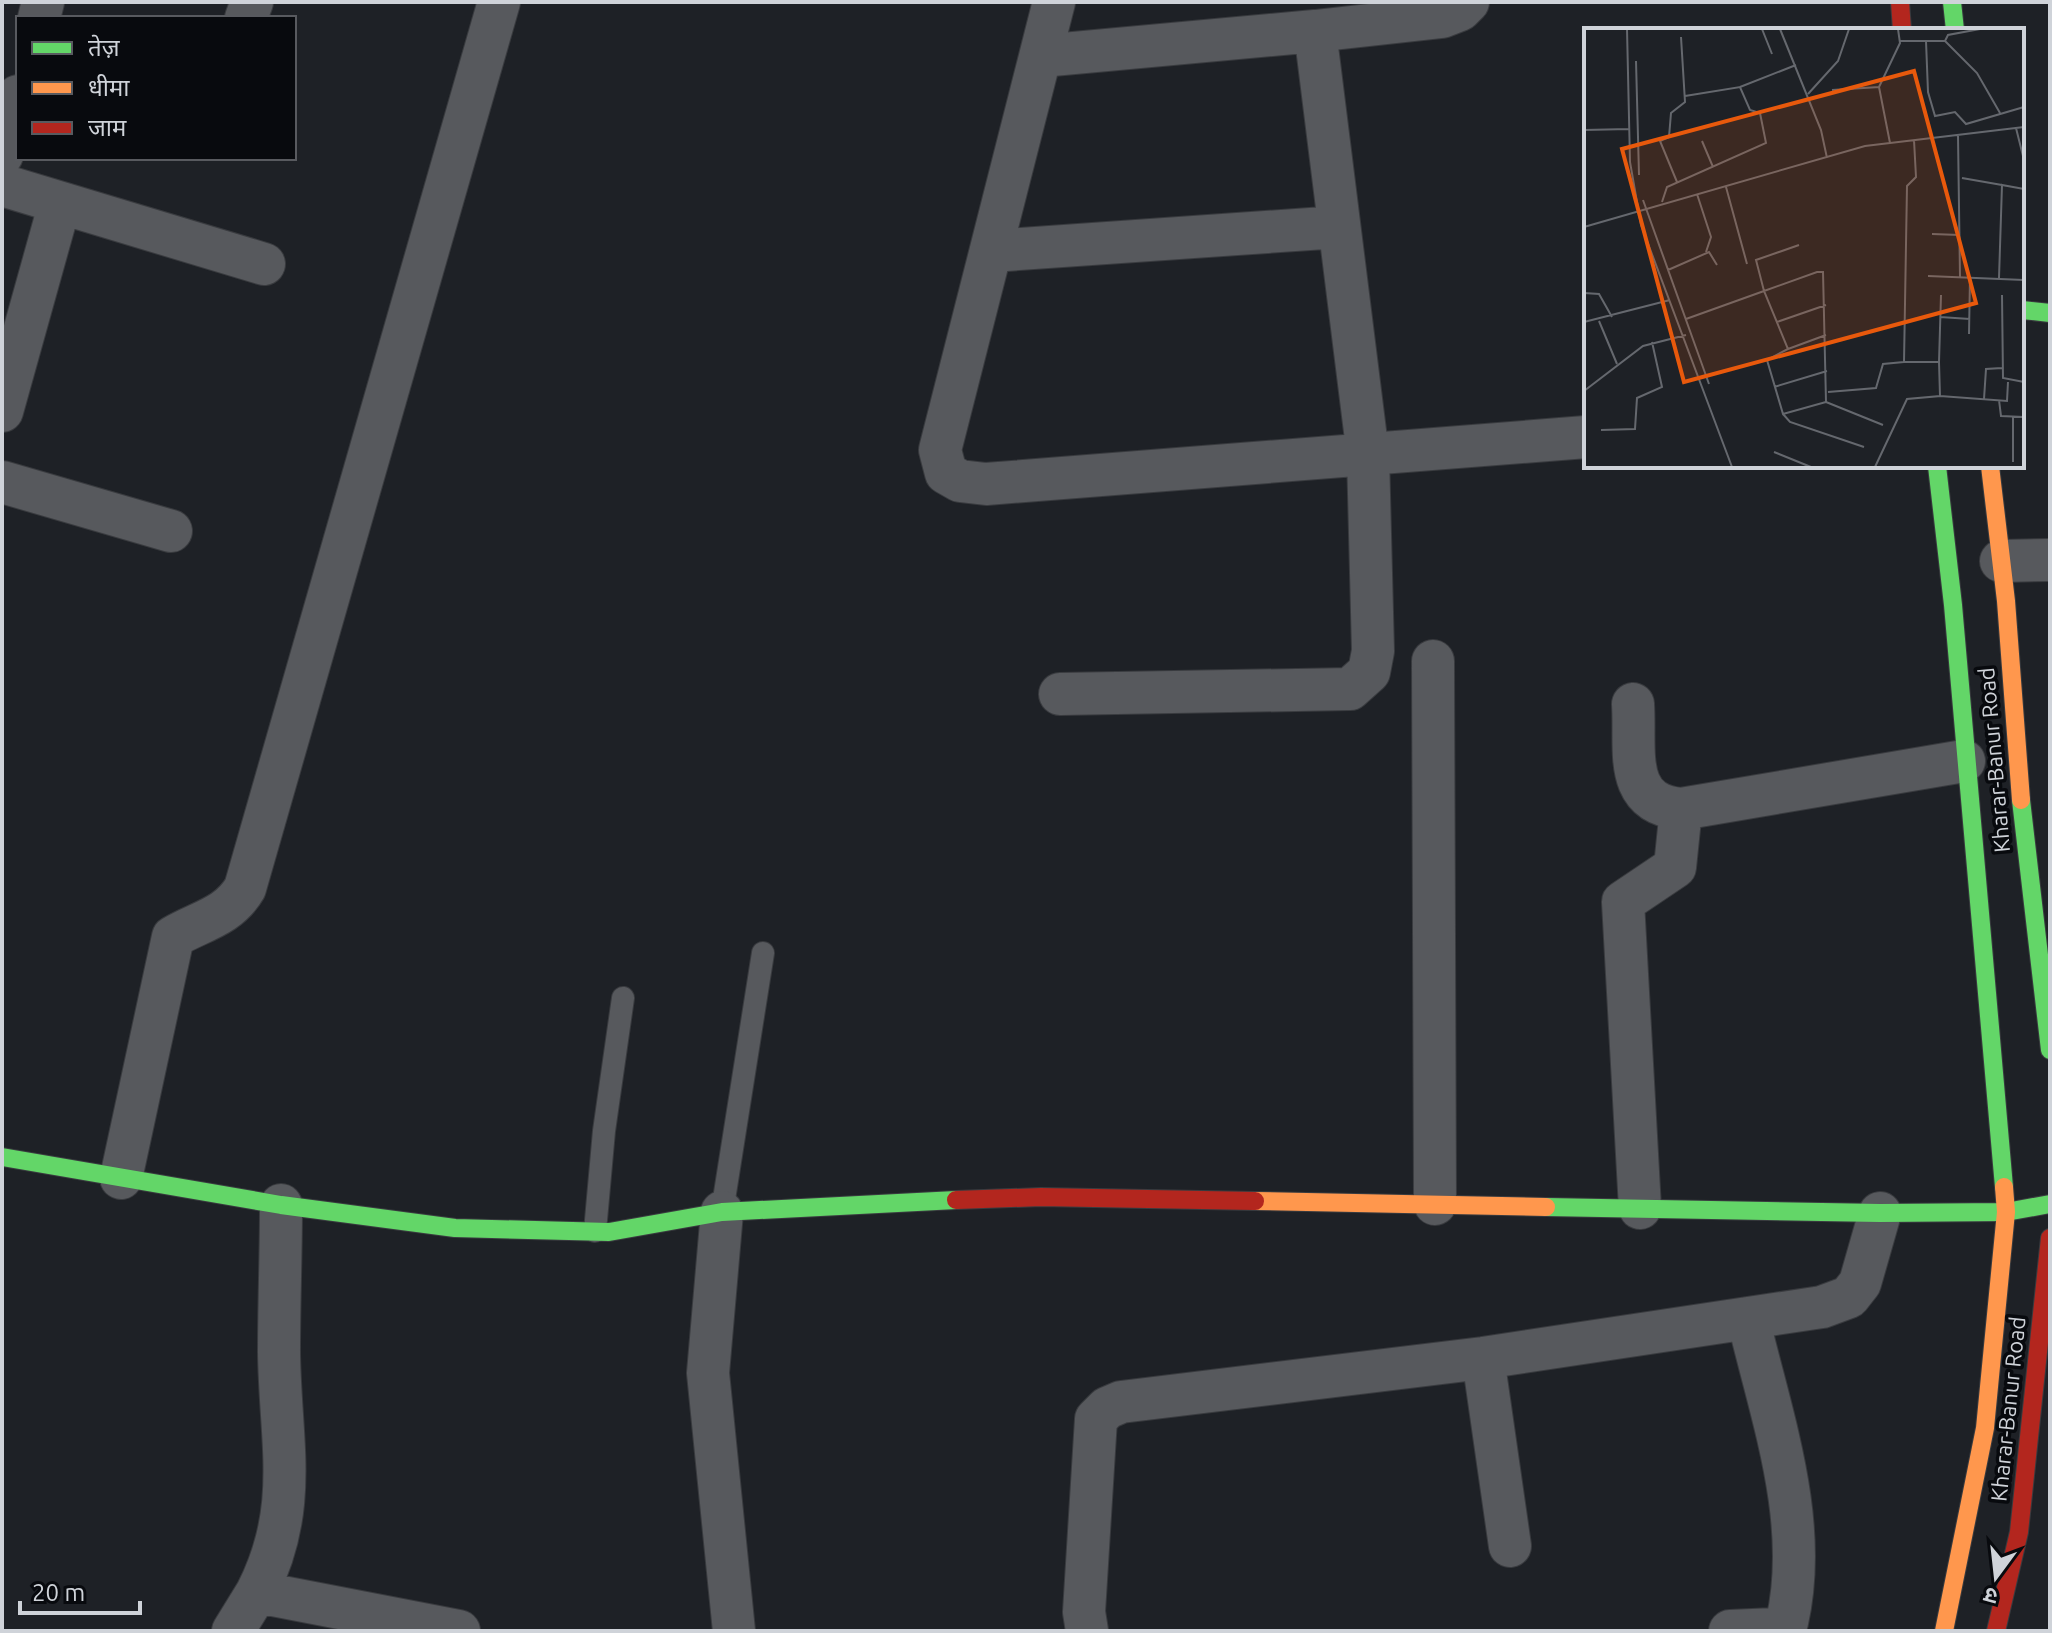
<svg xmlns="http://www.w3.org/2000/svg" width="2052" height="1633" font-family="Ubuntu,'Noto Sans Devanagari',sans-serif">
  <rect width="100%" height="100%" fill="#1e2126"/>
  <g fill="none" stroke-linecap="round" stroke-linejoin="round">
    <g stroke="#393b3f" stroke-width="24">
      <path id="lane" d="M 722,1212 L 763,953
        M 595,1231 L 604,1131 L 623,998"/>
    </g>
    <g stroke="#393b3f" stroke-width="44">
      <path id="street" d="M 1054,2 L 940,450 L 946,473 L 960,481 L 986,484 L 1586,437
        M 39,18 L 43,2
        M 246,18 L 252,2
        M 1041,56 L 1315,31
        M 2,155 L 18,96
        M 2,185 L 264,264
        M 991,251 L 1339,227
        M 2,411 L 60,203
        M 2,482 L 171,531
        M 2001,561 L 2050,560
        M 1433,661 L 1435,1204
        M 1060,694 L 1350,689 L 1369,672 L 1373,651 L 1368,455 L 1315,31 L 1442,17 L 1460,10 L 1468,2
        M 1633,704 C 1636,751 1622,803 1681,809 L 1964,761
        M 121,1178 L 173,937 C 200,921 228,917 245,888 L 499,2
        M 1640,1208 L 1623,902 L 1675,867 L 1681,809
        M 722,1212 L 708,1373 L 734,1631
        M 1483,1358 L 1510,1546
        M 257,1592 C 300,1507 280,1442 279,1352 C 279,1303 281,1254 281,1205
        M 233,1631 L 257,1592 L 459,1631
        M 1087,1631 L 1084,1612 L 1096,1419 L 1107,1408 L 1121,1402 L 1483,1358 L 1822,1307 L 1849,1297 L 1860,1283 L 1880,1213
        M 1730,1631 L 1775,1629 L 1787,1622 C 1810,1521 1771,1416 1748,1318"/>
    </g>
    <g stroke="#393b3f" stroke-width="20">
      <path id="fast" d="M 1952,2 L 1955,30
        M 2022,310 L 2050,313
        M 1937,466 L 1953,605 L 2004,1187
        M 2021,800 L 2050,1050
        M 2,1157 L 281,1205 L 455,1228 L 609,1232 L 722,1212 L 956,1200
        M 1546,1207 L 1880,1213 L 2006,1212 L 2050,1204"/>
    </g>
    <g stroke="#393b3f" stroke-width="20">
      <path id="slow" d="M 1990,466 L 2006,601 L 2021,800
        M 1255,1201 L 1546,1207
        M 1944,1631 L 1985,1428 L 2006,1212 L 2004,1187"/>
    </g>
    <g stroke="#393b3f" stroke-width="20">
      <path id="jam" d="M 1900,2 L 1902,30
        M 956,1200 L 1041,1197 L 1255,1201
        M 1996,1631 L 2019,1532 L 2050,1238"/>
    </g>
    <use href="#lane" stroke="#57595d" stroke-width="22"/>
    <use href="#street" stroke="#57595d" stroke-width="42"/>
    <use href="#fast" stroke="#63d668" stroke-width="18"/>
    <use href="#slow" stroke="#ff974d" stroke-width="18"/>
    <use href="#jam" stroke="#b3261e" stroke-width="18"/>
  </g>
  <g text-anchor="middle" stroke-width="7" stroke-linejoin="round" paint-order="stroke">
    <g font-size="22" fill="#cfd3d9" stroke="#080a0e">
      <text transform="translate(1994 760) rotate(-95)" y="8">Kharar-Banur Road</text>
      <text transform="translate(2008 1409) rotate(-84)" y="8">Kharar-Banur Road</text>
    </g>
  </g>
  <g transform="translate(1584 28)">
    <rect width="440" height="440" fill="#1e2126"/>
    <path fill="none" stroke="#65686e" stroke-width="2" d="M 43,1 L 46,134 L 57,197 L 148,439M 178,1 L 188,26M 196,1 L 237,102 L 243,130M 316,13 L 361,13 L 364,7 L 396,1M 342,13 L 344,64 L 351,88 L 371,84 L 382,96 L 440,79M 361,13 L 393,45 L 416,85M 52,33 L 55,147M 156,59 L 212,37M 295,59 L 306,115M 248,62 L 295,59 L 316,15 L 314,1M 224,66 L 254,33 L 265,1M 432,100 L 440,132M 0,102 L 45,101M 374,108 L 376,249M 330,112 L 332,149 L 323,158 L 320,334 L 355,334 L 357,267M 118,113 L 129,139M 378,150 L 418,157M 93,154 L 76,113 L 85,109 L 87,85 L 101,74 L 97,9M 142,159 L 163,236M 113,166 L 127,209 L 122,224M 59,172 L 125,356M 78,174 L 83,159 L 182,115 L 176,85 L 166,82 L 156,59 L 101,68M 0,199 L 281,118 L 440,99M 348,206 L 376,207M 84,242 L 125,224 L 133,237M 344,248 L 440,252M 415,250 L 418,157 L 440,161M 0,265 L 15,266 L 28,289M 418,267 L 419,350 L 440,354M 356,289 L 386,291M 102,291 L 180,263 L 233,244 L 239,244 L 242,374 L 199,386 L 183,332 L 204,321 L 180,263 L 172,232 L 215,217M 15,293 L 33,336M 0,294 L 86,272M 193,294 L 242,277M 385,306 L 386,249M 204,321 L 242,307M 190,359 L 243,343M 0,363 L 59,318 L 102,307M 244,364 L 292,360 L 299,336 L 320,334M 356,368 L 423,373 L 424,354M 400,371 L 402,341 L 418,340M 415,372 L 417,388 L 440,389M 242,374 L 299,397M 199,386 L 206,394 L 280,419M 429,389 L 429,434M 17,402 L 51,401 L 53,370 L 78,359 L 68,314M 190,424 L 227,439M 291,439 L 323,371 L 356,368 L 355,334"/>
    <path fill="#e8590c" fill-opacity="0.15" stroke="#e8590c" stroke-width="4" d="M 330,43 L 392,275 L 100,354 L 38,121 Z"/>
    <rect width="440" height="440" fill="none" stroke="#cfd3d9" stroke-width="4"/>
  </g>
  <rect width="2052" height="1633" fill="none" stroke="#cfd3d9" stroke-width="8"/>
  <rect x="16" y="16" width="280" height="144" fill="#080a0e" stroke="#585a5f" stroke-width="2"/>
  <rect x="32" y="42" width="40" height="12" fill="#63d668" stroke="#585a5f" stroke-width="2"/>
  <text x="88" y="56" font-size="24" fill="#cfd3d9">तेज़</text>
  <rect x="32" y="82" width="40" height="12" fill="#ff974d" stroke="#585a5f" stroke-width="2"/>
  <text x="88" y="96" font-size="24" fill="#cfd3d9">धीमा</text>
  <rect x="32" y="122" width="40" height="12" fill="#b3261e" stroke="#585a5f" stroke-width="2"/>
  <text x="88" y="136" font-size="24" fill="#cfd3d9">जाम</text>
  <g transform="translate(1996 1577) rotate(195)" stroke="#080a0e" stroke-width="6" paint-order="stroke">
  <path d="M0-6L14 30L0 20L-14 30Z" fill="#cfd3d9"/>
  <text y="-12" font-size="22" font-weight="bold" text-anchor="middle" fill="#cfd3d9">उ</text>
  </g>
  <path d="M20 1601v12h120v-12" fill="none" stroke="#cfd3d9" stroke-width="4"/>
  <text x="32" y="1601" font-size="24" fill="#cfd3d9" stroke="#080a0e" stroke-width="6" paint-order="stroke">20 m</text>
</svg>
